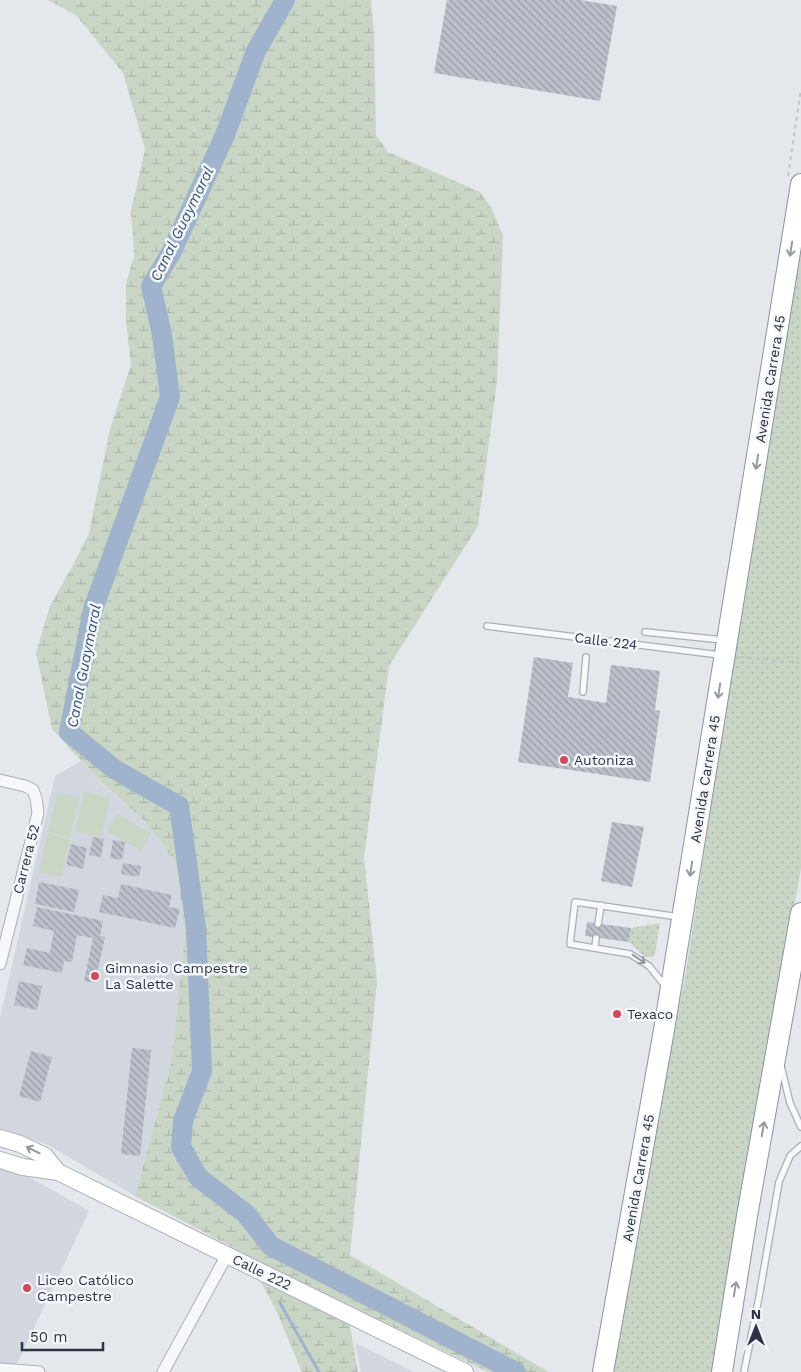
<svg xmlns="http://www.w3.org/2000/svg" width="801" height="1372" font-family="'Work Sans',sans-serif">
  <defs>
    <pattern id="grass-dots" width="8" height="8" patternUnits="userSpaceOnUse" patternTransform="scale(1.25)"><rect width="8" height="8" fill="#c9d6c5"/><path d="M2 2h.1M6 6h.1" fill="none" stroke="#adb8ab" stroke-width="1.8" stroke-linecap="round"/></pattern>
    <pattern id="wetland-marsh" width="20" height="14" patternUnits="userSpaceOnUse" patternTransform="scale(1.25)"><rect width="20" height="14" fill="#c9d6c5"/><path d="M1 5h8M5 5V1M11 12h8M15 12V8" fill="none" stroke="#adb8ab"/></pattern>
    <pattern id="building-back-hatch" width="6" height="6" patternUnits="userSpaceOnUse" patternTransform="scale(1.25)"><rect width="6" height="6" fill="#bbc0ca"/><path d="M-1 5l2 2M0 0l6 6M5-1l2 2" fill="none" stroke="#989da6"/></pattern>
  </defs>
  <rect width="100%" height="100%" fill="#e4e7ec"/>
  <path fill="#d2d6de" d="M 81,761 L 101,783 L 146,822 L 176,863 L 185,935 L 171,1063 L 135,1196 L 48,1145 L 0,1129 L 0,1018 L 55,776 Z
    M 0,1170 L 31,1178 L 89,1211 L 16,1366 L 0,1365 Z
    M 355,1343 L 414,1372 L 361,1372 Z"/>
  <path fill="url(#grass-dots)" d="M 801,250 L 801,868 L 712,1372 L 611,1372 L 661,1096 L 686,972 L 729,687 Z
    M 660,923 L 655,955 L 652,957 L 645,957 L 629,942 L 631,928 Z"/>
  <path fill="url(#wetland-marsh)" d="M 48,0 L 371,0 L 374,33 L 376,135 L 388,152 L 480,192 L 492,209 L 503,236 L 497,381 L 478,526 L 389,666 L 364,858 L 377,981 L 350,1255 L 549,1372 L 488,1372 L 346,1304 L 358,1372 L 302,1372 L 275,1308 L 246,1254 L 135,1196 L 171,1063 L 185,935 L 176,863 L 146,822 L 101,782 L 52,729 L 36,653 L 50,606 L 73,565 L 89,533 L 110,429 L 131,365 L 126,322 L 126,284 L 134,256 L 131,211 L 145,149 L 123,73 L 76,15 Z"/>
  <path fill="#c9d6c5" d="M 84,792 L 110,798 L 101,837 L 75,831 Z
    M 57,793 L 79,798 L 70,837 L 48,832 Z
    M 118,814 L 151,833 L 141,851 L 107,831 Z
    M 48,833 L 70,839 L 61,877 L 39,872 Z"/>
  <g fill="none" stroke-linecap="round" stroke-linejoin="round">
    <path stroke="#9fb4cc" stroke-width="3" d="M 280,1303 L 319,1372"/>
    <path stroke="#9fb4cc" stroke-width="20" d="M 285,0 L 256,51 L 225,135 L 171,253 L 151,286 L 162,335 L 170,397 L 93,609 L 69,732 L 114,769 L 179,806 L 196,927 L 202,1071 L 183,1121 L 181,1147 L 198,1177 L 246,1214 L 271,1246 L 516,1372"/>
  </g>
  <path fill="url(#building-back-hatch)" d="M 447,0 L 580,0 L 617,6 L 600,101 L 434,73 Z
    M 534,657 L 573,663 L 568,697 L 606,703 L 611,665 L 660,671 L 655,710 L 660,711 L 650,782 L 518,762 Z
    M 612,822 L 644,827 L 632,887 L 601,881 Z
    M 93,837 L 104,839 L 101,857 L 89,855 Z
    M 113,840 L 125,842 L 122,860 L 110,858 Z
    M 71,844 L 87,848 L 83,869 L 66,865 Z
    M 123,863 L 141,866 L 139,877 L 121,874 Z
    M 39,882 L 79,890 L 74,912 L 35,904 Z
    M 121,884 L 172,895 L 169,907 L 180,909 L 175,928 L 99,912 L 103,895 L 118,898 Z
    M 37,907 L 103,921 L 100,936 L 105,937 L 95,983 L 84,981 L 93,938 L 77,935 L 72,962 L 64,961 L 62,973 L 23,965 L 27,948 L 50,953 L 54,931 L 33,926 Z
    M 587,922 L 631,928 L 629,942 L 585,936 Z
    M 19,981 L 42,986 L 37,1010 L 14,1005 Z
    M 132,1048 L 151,1050 L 140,1156 L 121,1154 Z
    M 31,1051 L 52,1057 L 40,1102 L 19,1096 Z"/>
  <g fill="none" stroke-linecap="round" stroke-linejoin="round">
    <g stroke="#a9aeb7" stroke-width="8">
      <path id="lane" d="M 487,626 L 720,655
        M 645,632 L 723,640
        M 583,692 L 586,657
        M 598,924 L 601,905
        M 595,947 L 596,938
        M 666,987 L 649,966 L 630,954 L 570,944 L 575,902 L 679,917
        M 781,1066 L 790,1103 L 801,1127
        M 744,1372 L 759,1297 L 779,1182 L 790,1156 L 801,1146"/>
    </g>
    <g stroke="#a9aeb7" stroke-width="13">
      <path id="street" d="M 0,780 L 25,786 L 33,790 L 36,798 L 38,813 L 0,964
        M 0,1369 L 39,1372
        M 163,1372 L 227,1255"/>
    </g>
    <g stroke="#a9aeb7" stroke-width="18">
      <path id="secondary" d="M 0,1138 L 20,1144 L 45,1156 L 58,1172
        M 0,1160 L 23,1167 L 58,1172 L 465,1372"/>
    </g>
    <g stroke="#8b94a3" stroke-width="22">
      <path id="highway" d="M 603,1372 L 664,1030 L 801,184
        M 722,1372 L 747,1216 L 801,913"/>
    </g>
    <path stroke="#c2c5cb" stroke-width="2" stroke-dasharray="4 4" stroke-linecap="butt" d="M 788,176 L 801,89
      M 740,657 L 801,663"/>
    <use href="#lane" stroke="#f7f8fa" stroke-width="5.5"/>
    <use href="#street" stroke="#f7f8fa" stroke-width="11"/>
    <use href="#secondary" stroke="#fff" stroke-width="16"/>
    <use href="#highway" stroke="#fff" stroke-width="20"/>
  </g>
  <defs><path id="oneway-shaft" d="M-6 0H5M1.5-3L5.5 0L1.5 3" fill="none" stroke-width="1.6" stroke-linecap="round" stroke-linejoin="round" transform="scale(1.25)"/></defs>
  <g stroke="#959aa2">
    <use href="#oneway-shaft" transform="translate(791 249) rotate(99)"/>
    <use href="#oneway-shaft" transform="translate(757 462) rotate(99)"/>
    <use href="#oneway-shaft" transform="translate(719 691) rotate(99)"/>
    <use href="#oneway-shaft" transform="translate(691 869) rotate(99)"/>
    <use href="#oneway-shaft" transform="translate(763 1129) rotate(-80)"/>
    <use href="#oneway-shaft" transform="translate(33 1150) rotate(-154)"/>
    <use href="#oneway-shaft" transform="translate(735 1289) rotate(-81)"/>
  </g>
  <use stroke="#9196a0" href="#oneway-shaft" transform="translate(639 959) rotate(34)"/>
  <g fill="#d1495b" stroke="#f4f6f9" stroke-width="2">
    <circle cx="564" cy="760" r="5"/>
    <circle cx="95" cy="976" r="5"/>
    <circle cx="617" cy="1014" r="5"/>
    <circle cx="27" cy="1288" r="5"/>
  </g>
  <g text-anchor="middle" stroke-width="5" stroke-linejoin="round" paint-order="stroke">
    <g font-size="14" fill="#2b3445" stroke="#f4f6f9">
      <text transform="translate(770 379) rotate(-81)" y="5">Avenida Carrera 45</text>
      <text transform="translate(606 641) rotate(7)" y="5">Calle 224</text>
      <text transform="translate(705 779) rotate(-81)" y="5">Avenida Carrera 45</text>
      <text transform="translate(26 859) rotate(-76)" y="5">Carrera 52</text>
      <text transform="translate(638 1178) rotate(-80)" y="5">Avenida Carrera 45</text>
      <text transform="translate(262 1272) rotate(26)" y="5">Calle 222</text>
    </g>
    <g font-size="14" fill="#2b3445" stroke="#f4f6f9" text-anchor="start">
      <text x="574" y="765">Autoniza</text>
      <text x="105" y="973">Gimnasio Campestre<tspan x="105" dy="16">La Salette</tspan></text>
      <text x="627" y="1019">Texaco</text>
      <text x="37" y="1285">Liceo Católico<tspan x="37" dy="16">Campestre</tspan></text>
    </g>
    <g font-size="15" font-style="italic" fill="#34527a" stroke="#f4f6f9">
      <text transform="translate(182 224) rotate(-64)" y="5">Canal Guaymaral</text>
      <text transform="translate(84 666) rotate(-79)" y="5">Canal Guaymaral</text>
    </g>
  </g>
  <g transform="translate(756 1327)" stroke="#f4f6f9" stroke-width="4" paint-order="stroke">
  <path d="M0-4L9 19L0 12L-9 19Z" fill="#2b3445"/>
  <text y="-8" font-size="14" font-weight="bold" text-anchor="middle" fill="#2b3445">N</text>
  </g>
  <path d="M22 1342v8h81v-8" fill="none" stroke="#2b3445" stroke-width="2.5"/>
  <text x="30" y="1342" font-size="15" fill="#2b3445" stroke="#f4f6f9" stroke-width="4" paint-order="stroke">50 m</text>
</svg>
